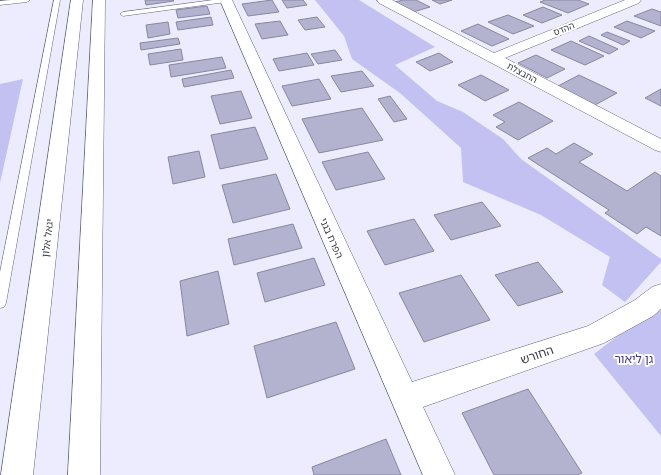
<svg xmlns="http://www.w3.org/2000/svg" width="661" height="475" font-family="'Nunito Sans','Noto Sans Hebrew',sans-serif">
  <rect width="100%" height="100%" fill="#ececfe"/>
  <path fill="#c2c1f1" d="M 315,0 L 359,0 L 435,47 L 395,65 L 437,101 L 463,112 L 503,139 L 521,159 L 661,259 L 661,262 L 625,302 L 602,285 L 610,257 L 541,215 L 463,182 L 461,148 L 400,93 L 352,59 L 344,36 Z
    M 23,79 L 0,183 L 0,84 Z
    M 661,303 L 661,436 L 594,354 Z"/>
  <path fill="#b3b3cf" stroke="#8887a2" d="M 145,0 L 173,0 L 174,1 L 146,5 Z
    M 272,0 L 279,12 L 248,16 L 242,4 Z
    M 282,0 L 303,0 L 307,5 L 287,8 Z
    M 403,0 L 416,0 L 430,7 L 413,12 L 395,2 Z
    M 432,0 L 452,0 L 440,4 Z
    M 545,0 L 578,0 L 589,4 L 568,13 L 540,2 Z
    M 207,6 L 210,14 L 178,18 L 176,10 Z
    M 543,7 L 562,15 L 542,23 L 523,15 Z
    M 652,9 L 661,12 L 661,26 L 634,16 Z
    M 508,15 L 534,26 L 513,34 L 488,22 Z
    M 211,17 L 213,25 L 178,30 L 176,22 Z
    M 317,17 L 325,27 L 305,30 L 298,20 Z
    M 280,21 L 288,35 L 262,39 L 255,24 Z
    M 627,21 L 655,31 L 641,38 L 614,27 Z
    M 168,22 L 170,34 L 148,38 L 146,25 Z
    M 478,24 L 509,39 L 492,46 L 461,31 Z
    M 607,32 L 630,41 L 623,45 L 601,35 Z
    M 589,36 L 618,49 L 609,54 L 579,41 Z
    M 178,38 L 180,44 L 141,50 L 140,43 Z
    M 571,41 L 604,56 L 585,65 L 551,50 Z
    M 181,49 L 183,60 L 150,65 L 148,54 Z
    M 335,50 L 342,60 L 318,64 L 311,54 Z
    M 307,53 L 314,65 L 279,71 L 273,59 Z
    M 439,53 L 453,62 L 430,71 L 416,62 Z
    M 536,55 L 565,69 L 547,78 L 518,63 Z
    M 222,57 L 226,68 L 171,77 L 169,65 Z
    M 231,70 L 234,78 L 184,87 L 182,79 Z
    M 362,71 L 374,86 L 341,92 L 331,76 Z
    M 481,75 L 509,90 L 485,101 L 458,85 Z
    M 579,75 L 617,93 L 595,105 L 558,86 Z
    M 319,79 L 331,99 L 292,106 L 282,86 Z
    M 661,89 L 661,106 L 645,98 Z
    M 241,91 L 252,118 L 220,124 L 211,96 Z
    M 390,96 L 407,119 L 394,122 L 378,99 Z
    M 519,102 L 553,121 L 518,140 L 496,127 L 505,122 L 493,115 Z
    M 362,108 L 383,140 L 319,153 L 302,119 Z
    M 255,127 L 268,159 L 220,169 L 211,135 Z
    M 574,143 L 593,154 L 579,162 L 627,191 L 655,172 L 661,176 L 661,236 L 646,227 L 637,234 L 605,213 L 609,210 L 528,158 L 547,148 L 556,154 Z
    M 199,151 L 205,177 L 173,184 L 168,157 Z
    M 368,152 L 385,179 L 336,190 L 322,162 Z
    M 276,174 L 290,209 L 233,223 L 222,185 Z
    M 482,202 L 501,226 L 451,240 L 434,215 Z
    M 414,219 L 434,251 L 385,265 L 367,231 Z
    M 293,224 L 302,248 L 234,265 L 228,239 Z
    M 314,258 L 325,285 L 265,302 L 257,273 Z
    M 538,262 L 563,292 L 518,306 L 495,275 Z
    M 218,271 L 229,324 L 187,336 L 180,281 Z
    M 461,275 L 490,320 L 424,342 L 399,293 Z
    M 336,322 L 355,369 L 267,398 L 254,346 Z
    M 528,389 L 582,473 L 577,475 L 494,475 L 462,413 Z
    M 386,439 L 401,475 L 314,475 L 312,467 Z"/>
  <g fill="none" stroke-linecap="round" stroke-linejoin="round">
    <g stroke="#63637c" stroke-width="1">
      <path id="service" d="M 11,0 L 30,0 L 27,2 L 0,5 L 0,1 Z
        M 54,0 L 60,0 L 6,303 L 4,307 L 0,308 L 0,272 Z
        M 213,0 L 229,0 L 226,2 L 123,16 L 120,14 L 123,12 Z"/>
    </g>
    <g stroke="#63637c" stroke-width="1">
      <path id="minor" d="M 220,0 L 232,0 L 412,382 L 588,326 L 635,300 L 652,287 L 661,284 L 661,309 L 653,316 L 604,343 L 423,407 L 455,475 L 423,475 Z
        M 377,0 L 392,0 L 494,53 L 625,0 L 641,0 L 639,3 L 505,58 L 661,139 L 661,152 L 655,150 L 379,3 Z"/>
    </g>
    <g stroke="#63637c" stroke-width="1">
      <path id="secondary" d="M 71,0 L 83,0 L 33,475 L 1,475 Z
        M 93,0 L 105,0 L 100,475 L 68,475 Z"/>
    </g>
    <use href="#service" fill="#fff" fill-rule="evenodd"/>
    <use href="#minor" fill="#fff" fill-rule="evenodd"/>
    <use href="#secondary" fill="#fff" fill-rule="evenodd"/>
  </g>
  <g text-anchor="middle" stroke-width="4" stroke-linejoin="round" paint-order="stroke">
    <g font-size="9" fill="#393944" stroke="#fff">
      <text transform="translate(564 29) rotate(-22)" y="3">ההדס</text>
      <text transform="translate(522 73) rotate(28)" y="3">החבצלת</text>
    </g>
    <g font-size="10" fill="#393944" stroke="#fff">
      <text transform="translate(47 238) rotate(-83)" y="4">יגאל אלון</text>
      <text transform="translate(332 238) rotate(66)" y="4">הפרח בגני</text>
    </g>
    <g font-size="12" fill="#393944" stroke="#fff">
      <text transform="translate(537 355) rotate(-19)" y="4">החורש</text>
    </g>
    <g font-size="12" fill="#45378e" stroke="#fff">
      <text x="634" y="363">גן ליאור</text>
    </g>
  </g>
</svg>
